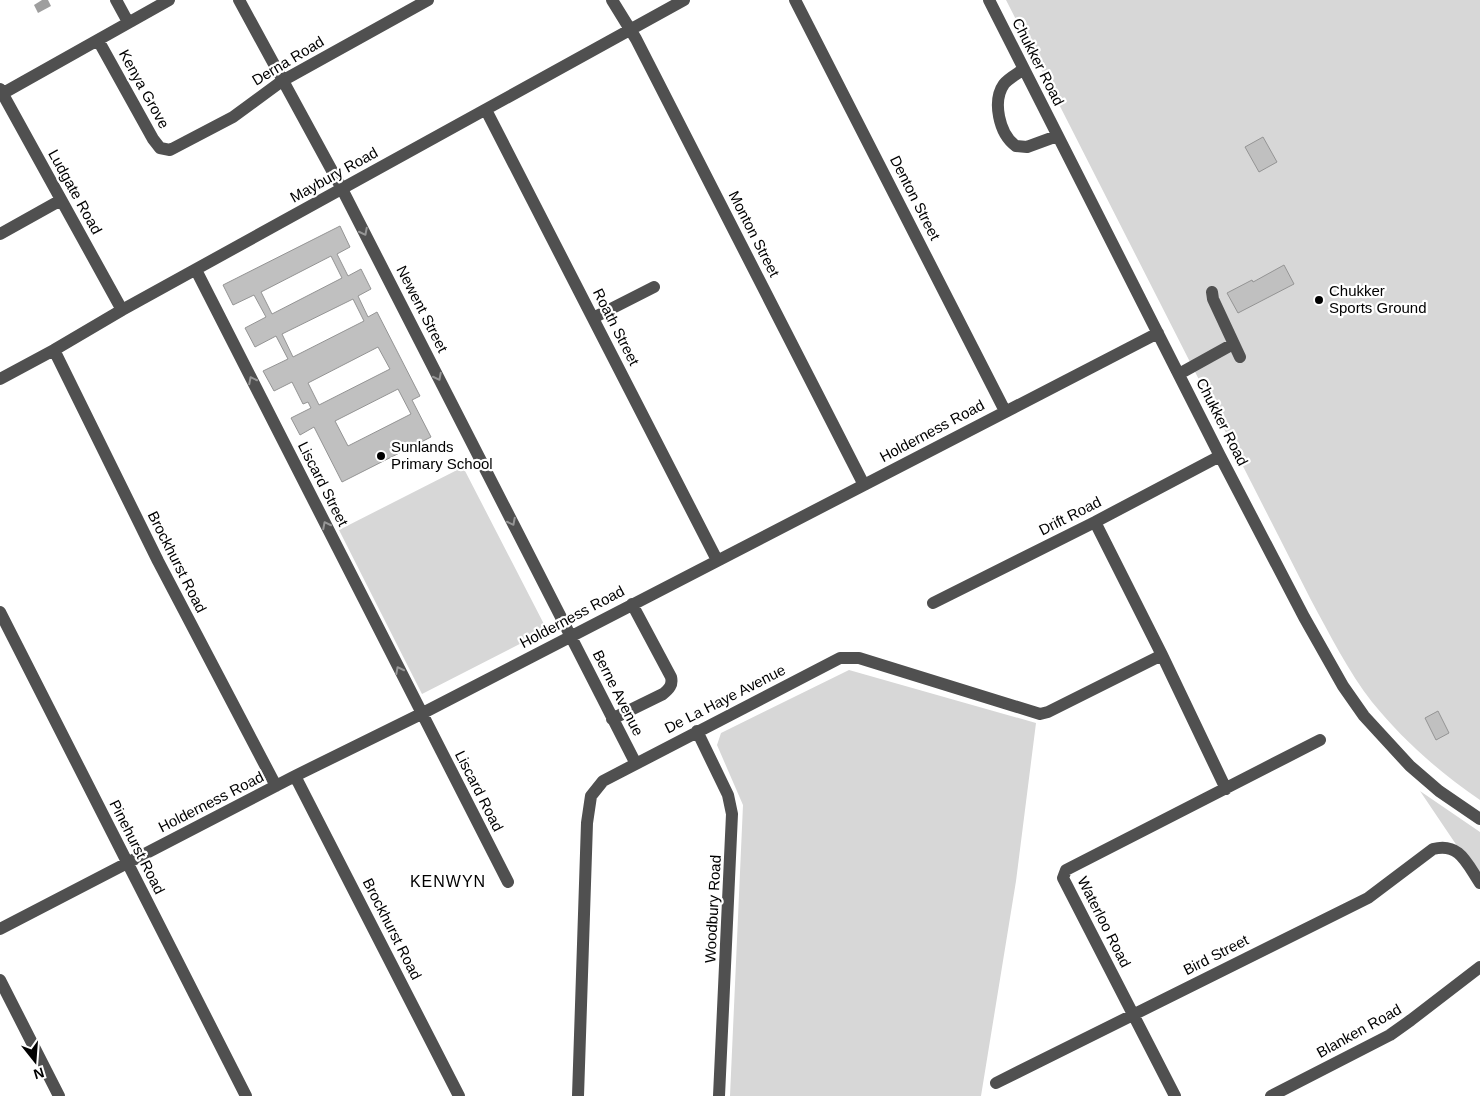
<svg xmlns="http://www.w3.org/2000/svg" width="1480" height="1096" font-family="Arial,sans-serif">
  <rect width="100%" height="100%" fill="#fff"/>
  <path fill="#d7d7d7" d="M 1006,0 L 1480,0 L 1480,800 C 1440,773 1403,740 1372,702 C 1348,671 1330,635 1311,600 Z
    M 463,467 L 547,630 L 422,694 L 339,530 Z
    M 849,670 L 1036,723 L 1016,881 L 981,1096 L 730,1096 L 743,805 L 717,745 L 721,733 Z
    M 1420,791 L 1480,832 L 1480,880 Z"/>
  <path fill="#9e9e9e" d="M 42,0 L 48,0 L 51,6 L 38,13 L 34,5 Z"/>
  <path fill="#c0c0c0" stroke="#949494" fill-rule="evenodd" d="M 1263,137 L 1277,162 L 1259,172 L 1245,147 Z
    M 340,226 L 350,247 L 337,254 L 348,276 L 361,269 L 371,289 L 358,296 L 368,317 L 377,312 L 420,396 L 412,400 L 431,437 L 342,482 L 314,427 L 300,435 L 291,418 L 311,408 L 308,402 L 303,404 L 292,382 L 274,391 L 263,371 L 288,359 L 276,336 L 255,347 L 245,328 L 266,317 L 254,295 L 233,305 L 223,285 ZM 331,256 L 342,278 L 272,314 L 261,292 ZM 353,299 L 364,321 L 293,357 L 282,334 ZM 378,347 L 390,369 L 319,405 L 308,383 ZM 398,389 L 411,414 L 348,446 L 335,421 Z
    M 1284,265 L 1294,284 L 1238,313 L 1227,293 L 1252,280 L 1253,282 L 1255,281 Z
    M 1438,711 L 1449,733 L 1436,740 L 1425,718 Z"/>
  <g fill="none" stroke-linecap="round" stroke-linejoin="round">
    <path stroke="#505050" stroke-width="12" d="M 116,0 L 128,22
      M 239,0 L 342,189 L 636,764
      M 612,0 L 636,39 L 864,485
      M 795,0 L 1005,411
      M 989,0 L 1220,456 L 1304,617 L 1343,686 L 1364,716 L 1410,766 L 1439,791 L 1480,819
      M 98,40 L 153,139 L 160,148 L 170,150 L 233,117 L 282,81 L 428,0
      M 1024,69 C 1017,74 1009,78 1004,84 C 992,101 999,134 1016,146 L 1027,147 L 1057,136
      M 0,89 L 122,310
      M 0,95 L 169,0
      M 486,110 L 717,560
      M 0,234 L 61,200
      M 196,270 L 508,882
      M 1212,292 L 1213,299 L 1240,357
      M 593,318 L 654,287
      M 54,350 L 158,561 L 276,786
      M 1179,374 L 1233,344
      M 0,379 L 54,350 L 122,310 L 684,0
      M 1095,522 L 1162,655 L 1226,789
      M 933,603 L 1095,522 L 1220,456
      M 0,612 L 246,1096
      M 612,719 L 663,694 C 669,689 673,685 671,677 L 632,604
      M 697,731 L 728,795 L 732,814 L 719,1096
      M 295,776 L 459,1096
      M 0,929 L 295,776 L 421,714 L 1158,333
      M 0,980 L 59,1096
      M 996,1083 L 1368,898 L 1433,849 C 1460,842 1467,864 1480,883
      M 578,1096 L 587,823 L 591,796 L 603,781 L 840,658 L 859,658 L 1040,714 L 1048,712 L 1162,655
      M 1175,1096 L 1063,878 L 1066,870 L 1320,740
      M 1271,1096 L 1390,1035 L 1411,1020 L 1480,967"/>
  </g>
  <defs><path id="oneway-chevron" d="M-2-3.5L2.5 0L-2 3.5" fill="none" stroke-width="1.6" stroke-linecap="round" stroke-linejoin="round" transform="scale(1.25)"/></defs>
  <g stroke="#969696">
    <use href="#oneway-chevron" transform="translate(364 232) rotate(63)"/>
    <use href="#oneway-chevron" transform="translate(438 377) rotate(63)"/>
    <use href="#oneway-chevron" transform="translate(252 380) rotate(-117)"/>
    <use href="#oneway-chevron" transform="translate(512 522) rotate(63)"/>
    <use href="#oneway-chevron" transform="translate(326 525) rotate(-117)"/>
    <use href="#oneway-chevron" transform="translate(399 670) rotate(-117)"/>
  </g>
  <g fill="#000" stroke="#fff" stroke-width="2">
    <circle cx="1319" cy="300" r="5"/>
    <circle cx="381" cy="456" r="5"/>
  </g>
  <g text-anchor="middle" stroke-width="4.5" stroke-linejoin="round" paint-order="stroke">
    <g font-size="15" fill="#000" stroke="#fff">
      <text transform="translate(288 61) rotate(-31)" y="5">Derna Road</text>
      <text transform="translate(1038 62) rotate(63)" y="5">Chukker Road</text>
      <text transform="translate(144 89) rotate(61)" y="5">Kenya Grove</text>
      <text transform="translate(334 175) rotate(-29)" y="5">Maybury Road</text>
      <text transform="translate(75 192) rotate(61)" y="5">Ludgate Road</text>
      <text transform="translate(915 198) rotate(63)" y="5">Denton Street</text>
      <text transform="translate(754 234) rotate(63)" y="5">Monton Street</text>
      <text transform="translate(422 309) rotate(63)" y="5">Newent Street</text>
      <text transform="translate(616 327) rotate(63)" y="5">Roath Street</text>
      <text transform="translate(1222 422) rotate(63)" y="5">Chukker Road</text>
      <text transform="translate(932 431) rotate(-28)" y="5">Holderness Road</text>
      <text transform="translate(323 484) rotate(63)" y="5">Liscard Street</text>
      <text transform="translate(1070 516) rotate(-27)" y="5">Drift Road</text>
      <text transform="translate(177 562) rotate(63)" y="5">Brockhurst Road</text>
      <text transform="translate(572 617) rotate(-28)" y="5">Holderness Road</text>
      <text transform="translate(618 693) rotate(63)" y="5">Berne Avenue</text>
      <text transform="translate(725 699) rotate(-27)" y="5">De La Haye Avenue</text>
      <text transform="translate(479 791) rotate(63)" y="5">Liscard Road</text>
      <text transform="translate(211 802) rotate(-27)" y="5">Holderness Road</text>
      <text transform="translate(137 847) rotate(63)" y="5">Pinehurst Road</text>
      <text transform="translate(713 909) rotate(-87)" y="5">Woodbury Road</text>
      <text transform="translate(1104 922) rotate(63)" y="5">Waterloo Road</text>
      <text transform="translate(392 929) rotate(63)" y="5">Brockhurst Road</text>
      <text transform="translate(1216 955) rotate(-27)" y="5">Bird Street</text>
      <text transform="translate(1359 1031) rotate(-29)" y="5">Blanken Road</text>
    </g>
    <g font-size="15" fill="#000" stroke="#fff" text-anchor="start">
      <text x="1329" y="296">Chukker<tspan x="1329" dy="17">Sports Ground</tspan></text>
      <text x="391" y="452">Sunlands<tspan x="391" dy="17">Primary School</tspan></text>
    </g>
    <g font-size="16" letter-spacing="1" fill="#000" stroke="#fff">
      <text x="448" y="887">KENWYN</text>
    </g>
  </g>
  <g transform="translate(35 1061) rotate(163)" stroke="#ffffff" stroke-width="4" paint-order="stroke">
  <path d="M0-4L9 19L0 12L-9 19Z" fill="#000000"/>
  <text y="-8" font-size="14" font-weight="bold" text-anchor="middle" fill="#000000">N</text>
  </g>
</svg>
